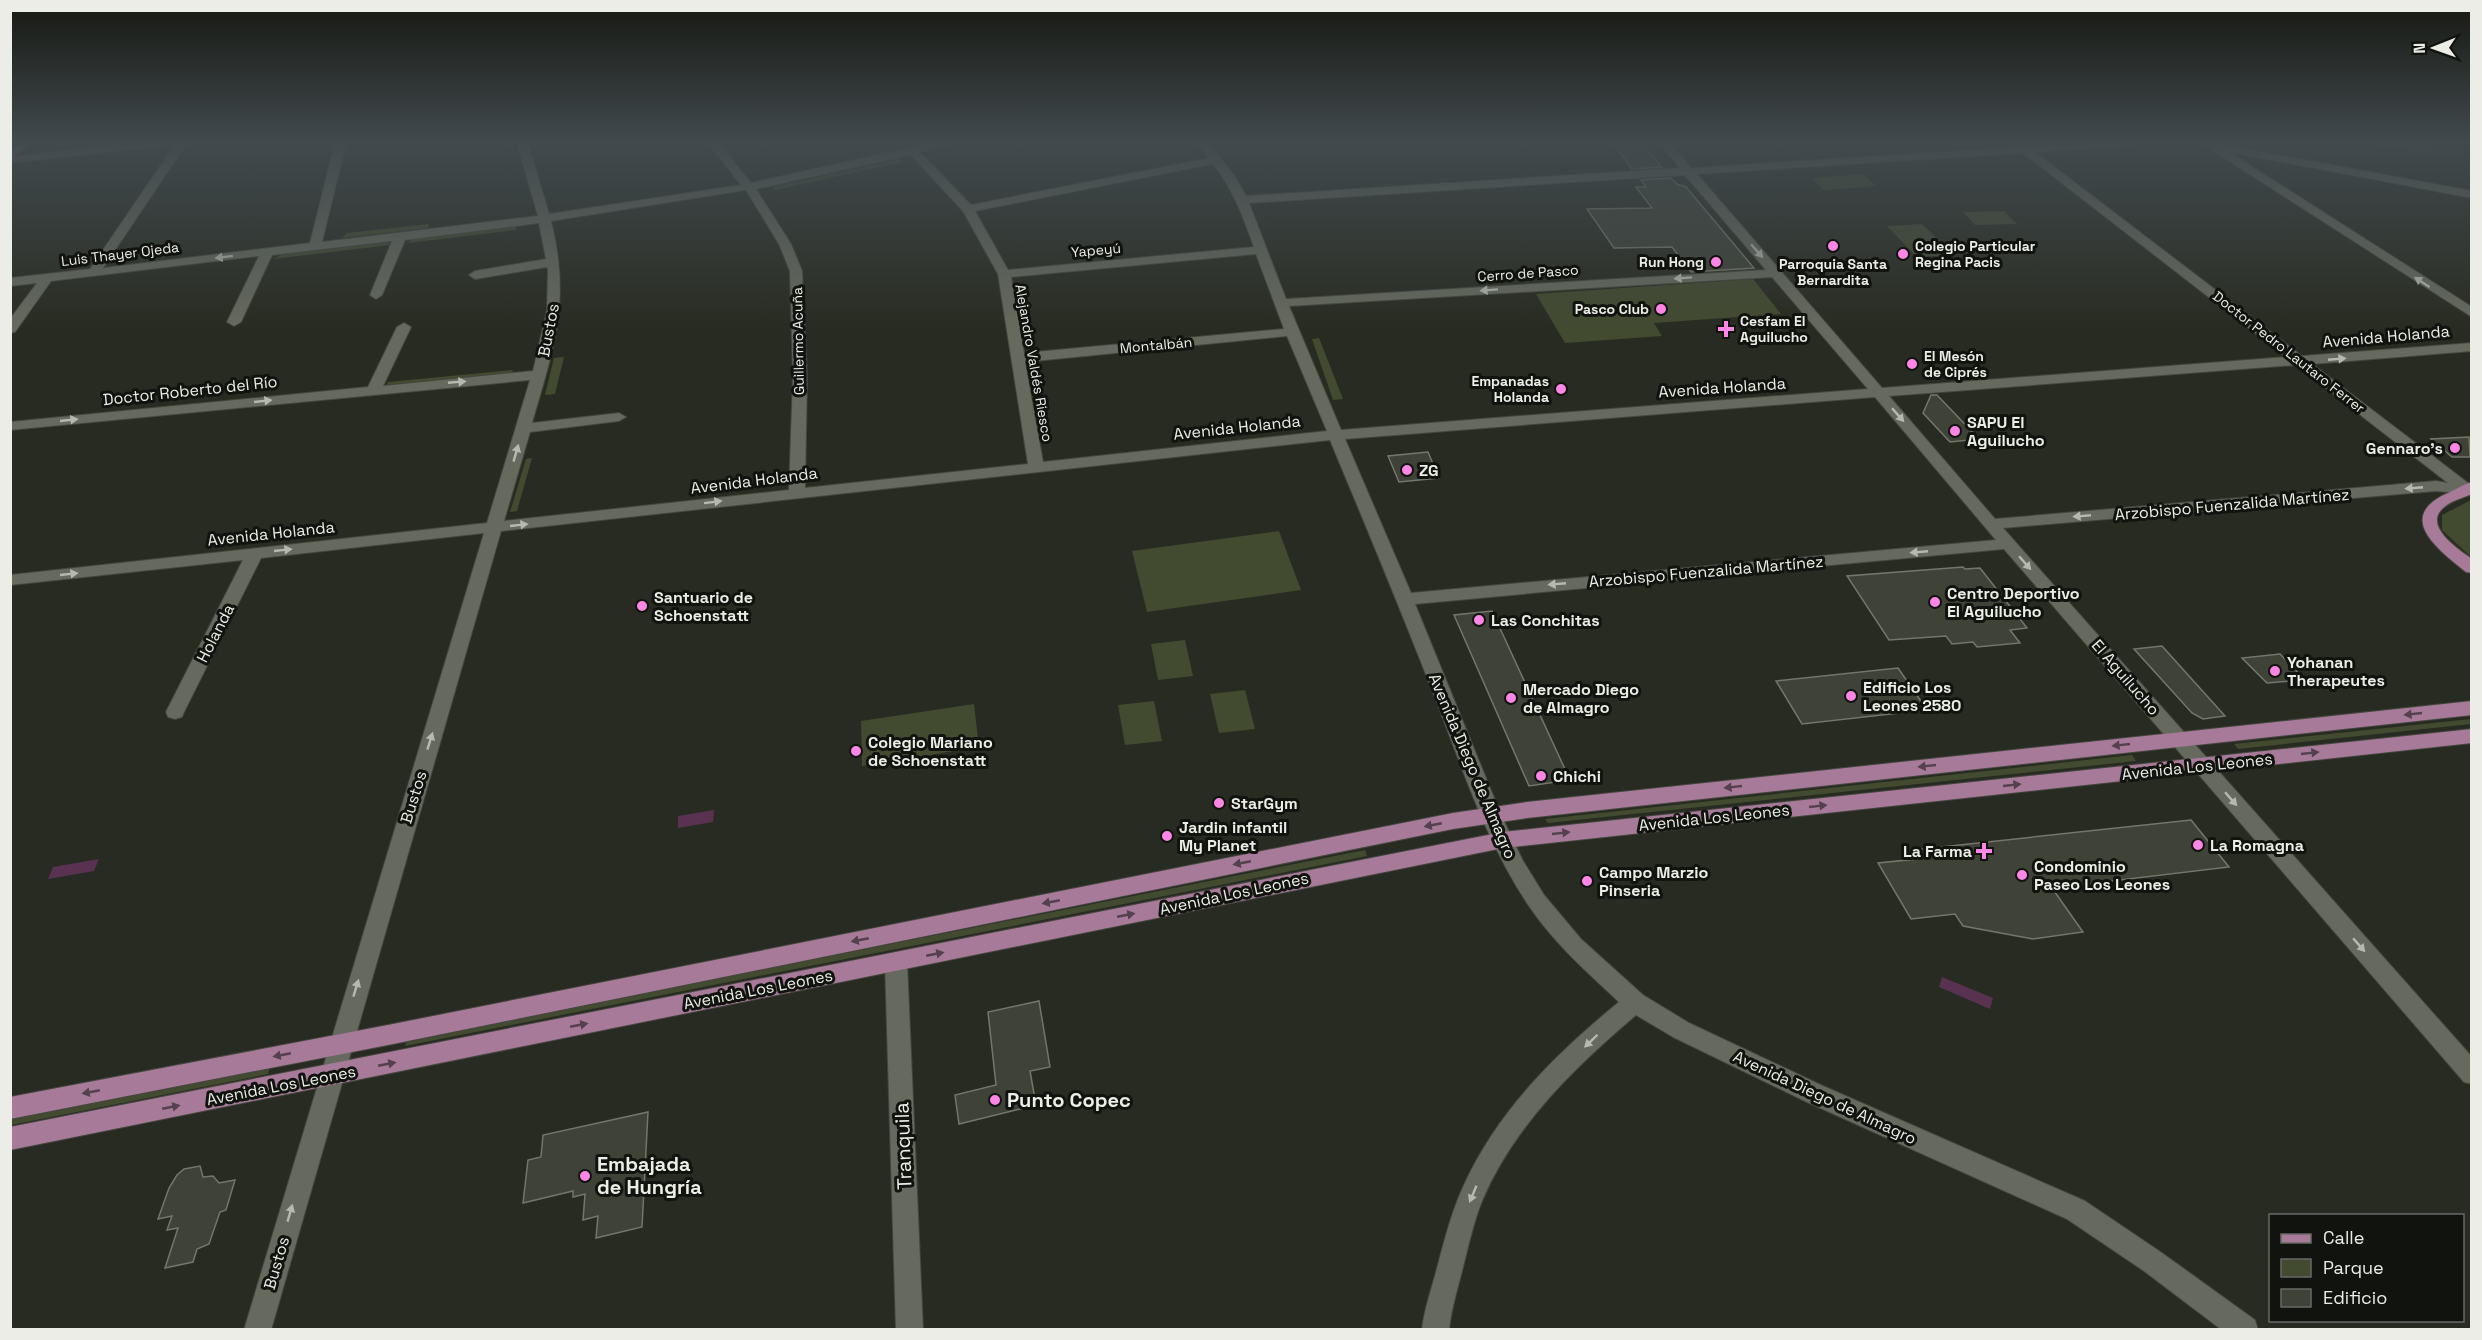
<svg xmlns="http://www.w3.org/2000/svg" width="2482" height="1340" font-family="'Space Grotesk',sans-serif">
  <rect width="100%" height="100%" fill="#282b21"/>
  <path fill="#424a30" d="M 2372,143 L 2430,143 L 2432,154 L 2373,144 Z
    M 900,159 L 903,162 L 775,190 L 773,187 Z
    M 1863,174 L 1876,186 L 1824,190 L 1812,178 Z
    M 2004,211 L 2017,224 L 1975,225 L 1963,212 Z
    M 429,224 L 428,228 L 342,238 L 347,233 Z
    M 1922,224 L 1954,255 L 1917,257 L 1887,226 Z
    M 517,226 L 516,230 L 408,243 L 414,238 Z
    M 387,242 L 391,245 L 273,259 L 283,254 Z
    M 1753,279 L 1781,314 L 1654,323 L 1662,336 L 1565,343 L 1536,294 Z
    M 1319,338 L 1343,399 L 1333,400 L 1312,339 Z
    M 564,357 L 555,394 L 545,395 L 554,358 Z
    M 513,370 L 512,373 L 387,385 L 388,382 Z
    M 532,458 L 517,511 L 510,512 L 526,459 Z
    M 2471,500 L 2471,557 L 2442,530 L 2442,515 Z
    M 1279,531 L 1301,590 L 1147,612 L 1132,551 Z
    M 1185,640 L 1193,676 L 1158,680 L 1151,644 Z
    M 1245,690 L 1255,729 L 1219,733 L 1210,694 Z
    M 1154,701 L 1162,741 L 1125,745 L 1118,705 Z
    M 974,704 L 979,747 L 862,766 L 861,721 Z
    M 2471,719 L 2471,724 L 2238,749 L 2234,744 Z
    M 2132,755 L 2136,761 L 1548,823 L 1545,819 Z
    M 1365,850 L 1367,856 L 405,1046 L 407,1040 Z
    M 270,1066 L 268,1074 L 11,1125 L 11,1118 Z"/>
  <path fill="#583250" d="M 714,810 L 713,822 L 678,828 L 678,816 Z
    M 99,859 L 94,871 L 48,879 L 53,867 Z
    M 1942,977 L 1993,998 L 1990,1009 L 1939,987 Z"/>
  <path fill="#3e4237" stroke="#73776b" stroke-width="1.5" d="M 1613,143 L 1641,143 L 1662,167 L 1632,169 Z
    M 1671,178 L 1677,184 L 1686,187 L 1754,268 L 1691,272 L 1672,247 L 1614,248 L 1587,209 L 1652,208 L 1636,187 L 1646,187 L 1641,180 Z
    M 1931,395 L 1937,395 L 1979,439 L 1950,442 L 1923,413 Z
    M 2469,437 L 2470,457 L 2452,457 L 2431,439 Z
    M 1428,452 L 1439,478 L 1399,482 L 1388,456 Z
    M 1963,567 L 1965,569 L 1980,568 L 2027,628 L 2010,630 L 2020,643 L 1977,647 L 1973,642 L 1952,644 L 1946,636 L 1889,640 L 1847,576 Z
    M 1492,611 L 1570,780 L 1529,786 L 1454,615 Z
    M 2162,646 L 2225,716 L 2203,719 L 2192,713 L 2134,649 Z
    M 2280,654 L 2305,680 L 2267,683 L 2242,658 Z
    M 1898,668 L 1927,710 L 1802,724 L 1776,681 Z
    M 2191,820 L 2229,867 L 2052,888 L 2083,932 L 2033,939 L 1963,926 L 1955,914 L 1911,919 L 1878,863 L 1917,859 L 1912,850 Z
    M 1039,1001 L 1050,1067 L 1030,1071 L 1036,1105 L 959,1124 L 955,1095 L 996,1085 L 988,1012 Z
    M 648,1112 L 642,1227 L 596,1238 L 598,1216 L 583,1220 L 585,1194 L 573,1197 L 573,1191 L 523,1203 L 528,1160 L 541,1157 L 543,1135 Z
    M 200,1166 L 203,1177 L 213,1176 L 219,1183 L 235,1180 L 226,1210 L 220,1212 L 209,1244 L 197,1249 L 193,1262 L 165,1268 L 178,1228 L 167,1230 L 172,1216 L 158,1219 L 169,1188 L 177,1175 L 184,1169 Z"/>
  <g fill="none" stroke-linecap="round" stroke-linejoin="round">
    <g stroke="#45473f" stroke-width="2">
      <path id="minor" d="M 129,143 L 167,143 L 162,146 L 10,163 L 10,157 Z
        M 176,143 L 187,143 L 103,268 L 310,243 L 335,143 L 346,143 L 322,242 L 538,216 L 517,143 L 528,143 L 549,214 L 741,185 L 708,143 L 719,143 L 751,183 L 930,143 L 950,143 L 920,152 L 971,205 L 1209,158 L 1197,143 L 1208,143 L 1234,175 L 1246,196 L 1680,168 L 1659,143 L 1670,143 L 1691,168 L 2017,147 L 2022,144 L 2028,146 L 2130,143 L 2125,146 L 2035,152 L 2302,356 L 2472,343 L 2472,351 L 2312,364 L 2472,486 L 2472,494 L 2436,491 L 2003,528 L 2472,1057 L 2472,1084 L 2464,1082 L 2004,549 L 1415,604 L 1501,815 L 1523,861 L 1544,895 L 1581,939 L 1643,995 L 1689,1023 L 1823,1086 L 2085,1201 L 2162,1253 L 2255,1320 L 2258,1330 L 2222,1330 L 2144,1271 L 2067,1219 L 1807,1102 L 1673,1037 L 1636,1015 C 1575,1067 1514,1125 1482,1201 C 1473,1223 1468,1248 1462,1271 C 1457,1291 1451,1310 1449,1330 L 1422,1330 C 1424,1310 1431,1291 1436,1272 C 1444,1242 1451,1213 1464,1185 C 1498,1110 1557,1053 1619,1002 C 1587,972 1554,943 1529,906 C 1487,844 1463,770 1436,700 C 1402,613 1366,526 1330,440 L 501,531 L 271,1330 L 244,1330 L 484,533 L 261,558 L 184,712 L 182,717 L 175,719 L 168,717 L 166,712 L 243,560 L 10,585 L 10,575 L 487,523 L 530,380 L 10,430 L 10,422 L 368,387 L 397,327 L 404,323 L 411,327 L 383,386 L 533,371 L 547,310 L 548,270 L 547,267 L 475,279 L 469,275 L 475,271 L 546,259 L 539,223 L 405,240 L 382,295 L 376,299 L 370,295 L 392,241 L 272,255 L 241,322 L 234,326 L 227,322 L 259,256 L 51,281 L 15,332 L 10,333 L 10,319 L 37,283 L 10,286 L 10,278 L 90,269 ZM 2023,153 L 2286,357 L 1882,388 L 1697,174 ZM 911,155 L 963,211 L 998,274 L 1028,464 L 805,488 L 807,377 L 802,271 L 791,244 L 756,189 ZM 1213,164 C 1233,188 1243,217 1254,247 L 1008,270 L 975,211 ZM 1685,175 L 1766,270 L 1286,299 L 1249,203 ZM 746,190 L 779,244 L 790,271 L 793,377 L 789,490 L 504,521 L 530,432 L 619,421 L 626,417 L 619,413 L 532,423 C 554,347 571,301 551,221 ZM 1256,254 L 1284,329 L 1024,353 L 1011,277 ZM 1772,277 L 1868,389 L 1341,430 L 1289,306 ZM 1287,336 L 1327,431 L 1043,462 L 1025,362 ZM 2296,365 L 2448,483 L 2436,481 L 1995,519 L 1889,396 ZM 1875,397 L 1996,540 L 1411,593 L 1345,439 Z
        M 2207,143 L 2220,144 L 2472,191 L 2472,198 L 2229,152 L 2472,307 L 2472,317 L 2207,147 Z
        M 896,953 L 904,955 L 907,962 L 923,1330 L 896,1330 L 885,962 L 888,955 Z"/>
    </g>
    <g stroke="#45473f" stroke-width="2">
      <path id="major" d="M 19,143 L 31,143 L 10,160 L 10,151 Z
        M 2472,482 L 2472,494 C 2462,498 2450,501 2442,509 C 2424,527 2459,550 2472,559 L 2472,573 L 2466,572 C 2436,548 2394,516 2450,492 C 2457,489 2464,484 2472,482 Z
        M 2472,701 L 2472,715 L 1527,818 L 1453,829 L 388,1045 L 10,1119 L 10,1097 L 388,1025 L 1453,813 L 1527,802 Z
        M 2472,729 L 2472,743 L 1503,848 L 10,1150 L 10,1127 L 1503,832 Z"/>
    </g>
    <use href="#minor" fill="#666a5e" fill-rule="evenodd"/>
    <use href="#major" fill="#a77a9a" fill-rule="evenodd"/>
  </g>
  <defs><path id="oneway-solid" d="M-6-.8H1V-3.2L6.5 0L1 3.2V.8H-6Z" transform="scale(1.5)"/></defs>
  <g fill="#b6b9b0">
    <use href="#oneway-solid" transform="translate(1757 251) rotate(49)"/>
    <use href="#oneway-solid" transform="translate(224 257) rotate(173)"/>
    <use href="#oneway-solid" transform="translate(1683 278) rotate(176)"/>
    <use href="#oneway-solid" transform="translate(2422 282) rotate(-147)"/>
    <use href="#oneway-solid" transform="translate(1489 290) rotate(176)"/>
    <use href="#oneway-solid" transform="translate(2337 359) rotate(-5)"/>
    <use href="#oneway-solid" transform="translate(457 382) rotate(-5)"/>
    <use href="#oneway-solid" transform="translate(263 401) rotate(-6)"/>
    <use href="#oneway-solid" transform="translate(1898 415) rotate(49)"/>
    <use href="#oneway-solid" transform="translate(69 420) rotate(-6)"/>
    <use href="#oneway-solid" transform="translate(516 453) rotate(-74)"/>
    <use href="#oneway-solid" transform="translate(2414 488) rotate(175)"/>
    <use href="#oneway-solid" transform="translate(713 502) rotate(-7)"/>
    <use href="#oneway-solid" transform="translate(2082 516) rotate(175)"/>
    <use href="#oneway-solid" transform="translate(519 525) rotate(-6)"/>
    <use href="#oneway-solid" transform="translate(283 550) rotate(-6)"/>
    <use href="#oneway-solid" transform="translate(1919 552) rotate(175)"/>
    <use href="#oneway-solid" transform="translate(2025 563) rotate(49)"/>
    <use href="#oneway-solid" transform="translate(69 574) rotate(-6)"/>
    <use href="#oneway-solid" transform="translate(1557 584) rotate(175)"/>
    <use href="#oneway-solid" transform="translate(430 741) rotate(-73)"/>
    <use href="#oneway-solid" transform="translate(2231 799) rotate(49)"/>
    <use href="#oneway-solid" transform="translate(2359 945) rotate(49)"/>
    <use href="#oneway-solid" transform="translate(356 988) rotate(-73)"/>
    <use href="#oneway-solid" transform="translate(1591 1041) rotate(136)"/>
    <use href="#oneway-solid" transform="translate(1473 1194) rotate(113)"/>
    <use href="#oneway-solid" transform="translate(290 1213) rotate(-74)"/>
  </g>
  <g fill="#54414d">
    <use href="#oneway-solid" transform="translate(2413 714) rotate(174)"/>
    <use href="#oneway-solid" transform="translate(2121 745) rotate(174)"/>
    <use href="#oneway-solid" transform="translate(2310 753) rotate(-6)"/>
    <use href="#oneway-solid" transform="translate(1927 766) rotate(174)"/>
    <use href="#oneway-solid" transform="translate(2012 785) rotate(-6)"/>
    <use href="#oneway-solid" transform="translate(1733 787) rotate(174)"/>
    <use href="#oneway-solid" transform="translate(1818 806) rotate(-6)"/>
    <use href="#oneway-solid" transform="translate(1433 825) rotate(169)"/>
    <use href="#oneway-solid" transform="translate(1561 833) rotate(-6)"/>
    <use href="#oneway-solid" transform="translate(1242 863) rotate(169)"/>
    <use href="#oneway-solid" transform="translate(1051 902) rotate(169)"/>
    <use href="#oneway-solid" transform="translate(1126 915) rotate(-11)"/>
    <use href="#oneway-solid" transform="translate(860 940) rotate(169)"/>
    <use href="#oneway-solid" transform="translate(935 954) rotate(-11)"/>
    <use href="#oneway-solid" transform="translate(579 1025) rotate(-11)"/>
    <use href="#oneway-solid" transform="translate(282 1055) rotate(169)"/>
    <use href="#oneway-solid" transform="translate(387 1064) rotate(-11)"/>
    <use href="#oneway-solid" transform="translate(91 1092) rotate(169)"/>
    <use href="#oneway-solid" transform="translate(171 1107) rotate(-11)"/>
  </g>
  <linearGradient id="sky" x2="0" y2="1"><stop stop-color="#161812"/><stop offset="0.43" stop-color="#424a4e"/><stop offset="1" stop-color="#424a4e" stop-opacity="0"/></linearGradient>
  <rect width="2482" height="331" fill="url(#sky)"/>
  <g fill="#fb86e5" stroke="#11130e" stroke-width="2">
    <circle cx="1833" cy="246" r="6"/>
    <circle cx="1903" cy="254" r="6"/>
    <circle cx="1716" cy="262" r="6"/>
    <circle cx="1661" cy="309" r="6"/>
    <path d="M1723 320h6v6h6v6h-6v6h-6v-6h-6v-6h6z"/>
    <circle cx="1912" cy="364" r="6"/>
    <circle cx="1561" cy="389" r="6"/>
    <circle cx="1955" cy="431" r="6"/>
    <circle cx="2455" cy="448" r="6"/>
    <circle cx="1407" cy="470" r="6"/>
    <circle cx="1935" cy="602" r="6"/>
    <circle cx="642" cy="606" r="6"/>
    <circle cx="1479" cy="620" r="6"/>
    <circle cx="2275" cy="671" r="6"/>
    <circle cx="1851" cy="696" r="6"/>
    <circle cx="1511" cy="698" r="6"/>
    <circle cx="856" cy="751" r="6"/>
    <circle cx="1541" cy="776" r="6"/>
    <circle cx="1219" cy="803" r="6"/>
    <circle cx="1167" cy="836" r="6"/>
    <circle cx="2198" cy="845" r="6"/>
    <path d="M1981 842h6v6h6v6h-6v6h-6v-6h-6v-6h6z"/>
    <circle cx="2022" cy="875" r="6"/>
    <circle cx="1587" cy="881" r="6"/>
    <circle cx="995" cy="1100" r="6"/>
    <circle cx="585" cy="1176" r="6"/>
  </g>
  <g text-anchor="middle" stroke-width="6" stroke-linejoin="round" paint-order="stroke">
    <g font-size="14" font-weight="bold" fill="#ebede6" stroke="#11130e" text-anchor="start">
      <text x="1915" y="251">Colegio Particular<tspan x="1915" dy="16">Regina Pacis</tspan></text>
      <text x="1704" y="267" text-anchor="end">Run Hong</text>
      <text x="1833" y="269" text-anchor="middle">Parroquia Santa<tspan x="1833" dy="16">Bernardita</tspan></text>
      <text x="1649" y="314" text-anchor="end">Pasco Club</text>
      <text x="1740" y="326">Cesfam El<tspan x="1740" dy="16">Aguilucho</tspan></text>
      <text x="1924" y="361">El Mesón<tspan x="1924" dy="16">de Ciprés</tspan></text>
      <text x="1549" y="386" text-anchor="end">Empanadas<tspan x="1549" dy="16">Holanda</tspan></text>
    </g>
    <g font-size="14" fill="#ebede6" stroke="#11130e">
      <text transform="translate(1096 250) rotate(-5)" y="5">Yapeyú</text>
      <text transform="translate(120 254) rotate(-7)" y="5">Luis Thayer Ojeda</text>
      <text transform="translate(1528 273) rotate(-4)" y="5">Cerro de Pasco</text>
      <text transform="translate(798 341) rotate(-91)" y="5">Guillermo Acuña</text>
      <text transform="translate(1156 345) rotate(-5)" y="5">Montalbán</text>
      <text transform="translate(2289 352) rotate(38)" y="5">Doctor Pedro Lautaro Ferrer</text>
      <text transform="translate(1034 363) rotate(80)" y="5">Alejandro Valdés Riesco</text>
    </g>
    <g font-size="16" fill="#ebede6" stroke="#11130e">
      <text transform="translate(548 330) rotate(-79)" y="6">Bustos</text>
      <text transform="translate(2386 336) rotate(-5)" y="6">Avenida Holanda</text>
      <text transform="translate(1722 387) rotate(-4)" y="6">Avenida Holanda</text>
      <text transform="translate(190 390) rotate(-6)" y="6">Doctor Roberto del Río</text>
      <text transform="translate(1237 427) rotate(-6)" y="6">Avenida Holanda</text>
      <text transform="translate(754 480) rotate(-7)" y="6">Avenida Holanda</text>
      <text transform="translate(2232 504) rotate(-5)" y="6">Arzobispo Fuenzalida Martínez</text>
      <text transform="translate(271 533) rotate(-6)" y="6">Avenida Holanda</text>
      <text transform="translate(1706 571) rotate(-5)" y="6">Arzobispo Fuenzalida Martínez</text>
      <text transform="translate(215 633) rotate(-63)" y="6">Holanda</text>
      <text transform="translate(2126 677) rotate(49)" y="6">El Aguilucho</text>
      <text transform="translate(1473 766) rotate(67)" y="6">Avenida Diego de Almagro</text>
      <text transform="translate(2197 766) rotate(-6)" y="6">Avenida Los Leones</text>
      <text transform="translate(413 797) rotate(-73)" y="6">Bustos</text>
      <text transform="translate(1714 817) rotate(-6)" y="6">Avenida Los Leones</text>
      <text transform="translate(1234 893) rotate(-12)" y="6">Avenida Los Leones</text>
      <text transform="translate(758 989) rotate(-11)" y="6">Avenida Los Leones</text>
      <text transform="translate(281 1085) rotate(-11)" y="6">Avenida Los Leones</text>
      <text transform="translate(1825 1097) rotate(25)" y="6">Avenida Diego de Almagro</text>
      <text transform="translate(276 1263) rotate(-74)" y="6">Bustos</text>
    </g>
    <g font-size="16" font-weight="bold" fill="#ebede6" stroke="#11130e" text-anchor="start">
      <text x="1967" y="428">SAPU El<tspan x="1967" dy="18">Aguilucho</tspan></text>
      <text x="2443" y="454" text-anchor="end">Gennaro's</text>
      <text x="1419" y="476">ZG</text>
      <text x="1947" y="599">Centro Deportivo<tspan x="1947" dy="18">El Aguilucho</tspan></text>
      <text x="654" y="603">Santuario de<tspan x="654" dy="18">Schoenstatt</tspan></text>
      <text x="1491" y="626">Las Conchitas</text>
      <text x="2287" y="668">Yohanan<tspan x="2287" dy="18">Therapeutes</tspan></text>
      <text x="1863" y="693">Edificio Los<tspan x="1863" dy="18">Leones 2580</tspan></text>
      <text x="1523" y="695">Mercado Diego<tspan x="1523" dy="18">de Almagro</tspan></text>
      <text x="868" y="748">Colegio Mariano<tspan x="868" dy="18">de Schoenstatt</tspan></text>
      <text x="1553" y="782">Chichi</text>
      <text x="1231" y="809">StarGym</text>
      <text x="1179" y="833">Jardin infantil<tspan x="1179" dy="18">My Planet</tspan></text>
      <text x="2210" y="851">La Romagna</text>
      <text x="1972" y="857" text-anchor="end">La Farma</text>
      <text x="2034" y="872">Condominio<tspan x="2034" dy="18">Paseo Los Leones</tspan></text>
      <text x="1599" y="878">Campo Marzio<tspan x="1599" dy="18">Pinseria</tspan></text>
    </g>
    <g font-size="20" font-weight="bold" fill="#ebede6" stroke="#11130e" text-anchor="start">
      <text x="1007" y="1107">Punto Copec</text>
      <text x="597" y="1171">Embajada<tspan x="597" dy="23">de Hungría</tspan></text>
    </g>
    <g font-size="20" fill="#ebede6" stroke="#11130e">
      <text transform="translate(903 1146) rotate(-92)" y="7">Tranquila</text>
    </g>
  </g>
  <rect width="2482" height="1340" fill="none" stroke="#ebede6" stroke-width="24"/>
  <rect x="2269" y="1214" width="195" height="108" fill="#11130e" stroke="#686a64" stroke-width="1.5"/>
  <rect x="2281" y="1234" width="30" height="9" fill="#a77a9a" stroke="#686a64" stroke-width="1.5"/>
  <text x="2323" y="1244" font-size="18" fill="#ebede6">Calle</text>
  <rect x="2281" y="1259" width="30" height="18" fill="#424a30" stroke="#686a64" stroke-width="1.5"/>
  <text x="2323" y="1274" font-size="18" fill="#ebede6">Parque</text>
  <rect x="2281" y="1289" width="30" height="18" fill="#3e4237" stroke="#686a64" stroke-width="1.5"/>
  <text x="2323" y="1304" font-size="18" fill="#ebede6">Edificio</text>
  <g transform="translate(2434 48) rotate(269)" stroke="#11130e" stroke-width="4.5" paint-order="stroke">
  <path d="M0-4.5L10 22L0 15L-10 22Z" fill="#ebede6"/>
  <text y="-9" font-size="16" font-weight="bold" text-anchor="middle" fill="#ebede6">N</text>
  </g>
</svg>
